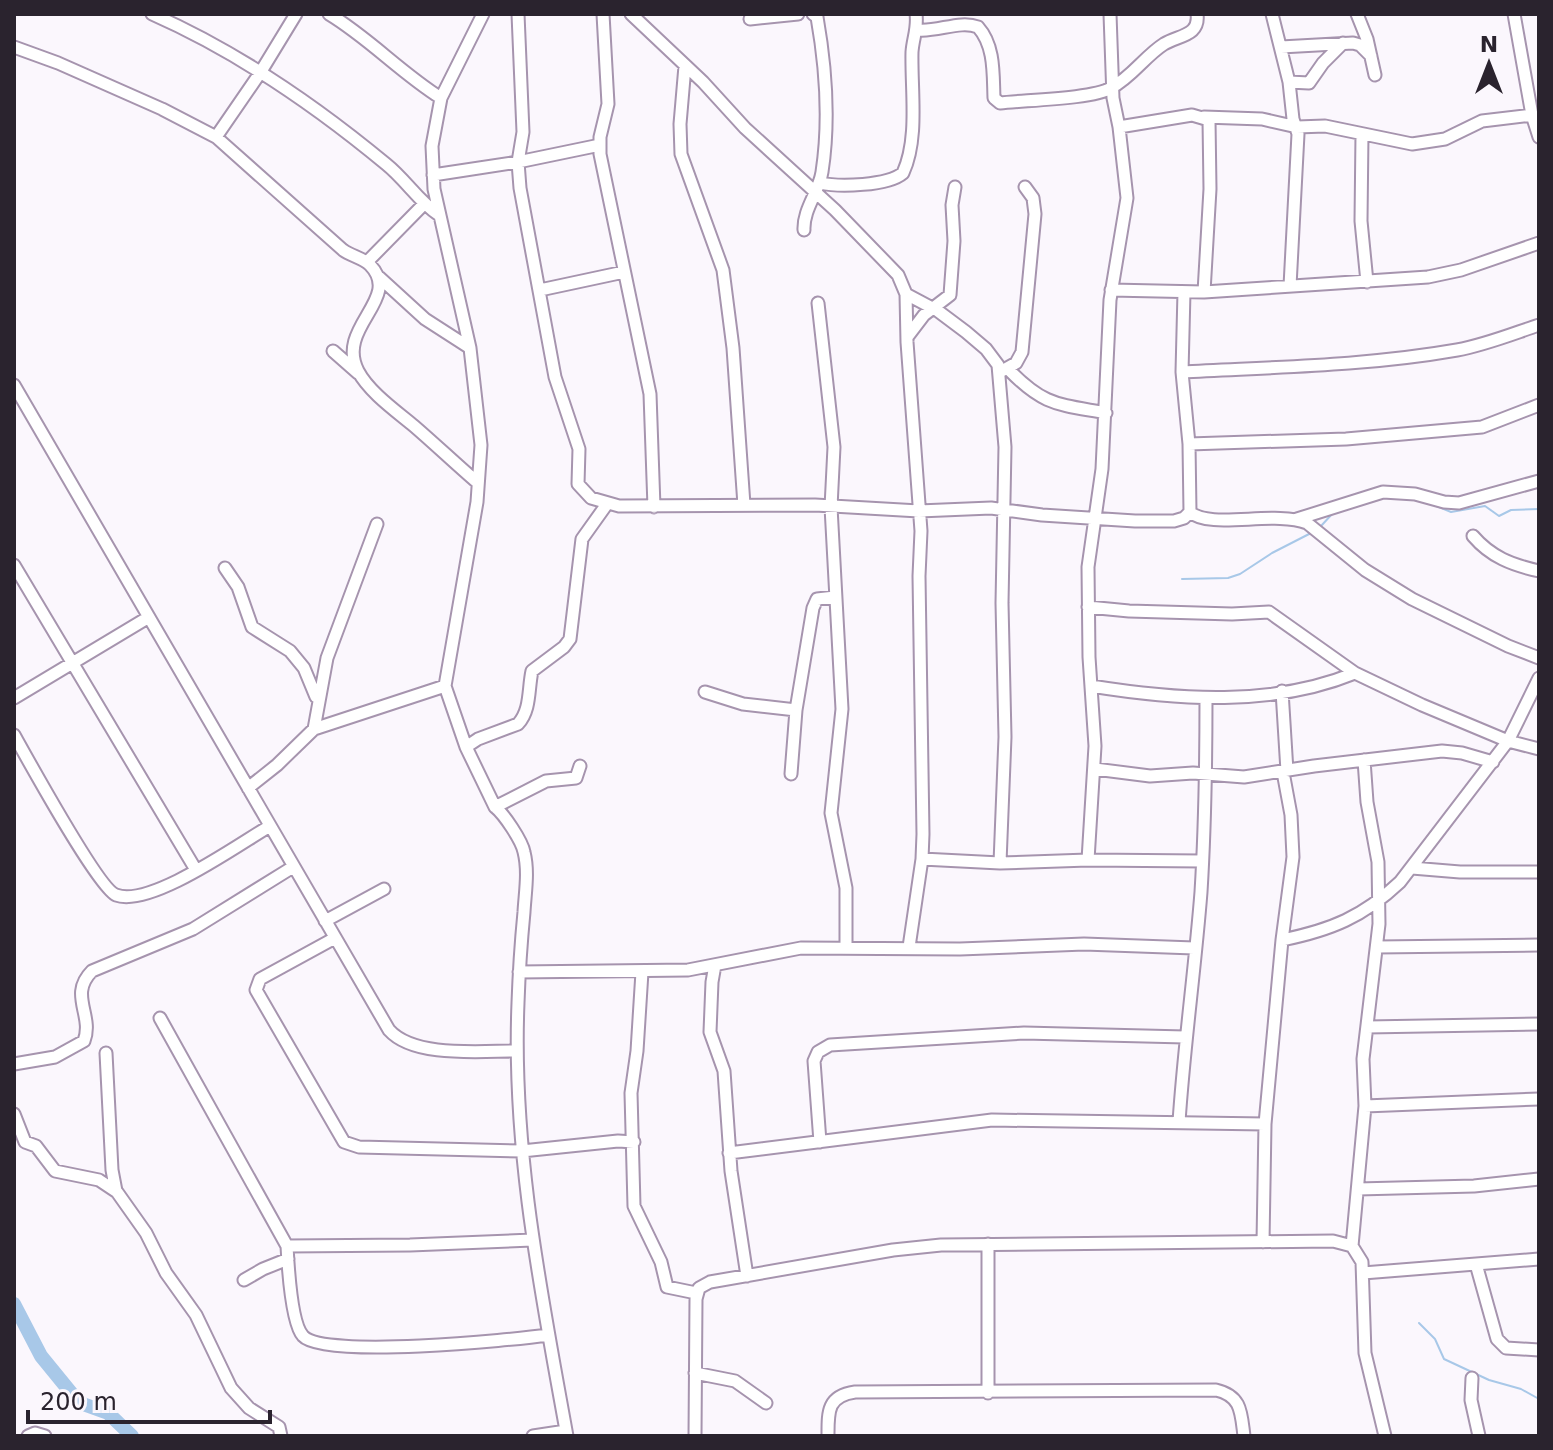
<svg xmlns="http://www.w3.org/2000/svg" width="1553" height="1450" font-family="'DejaVu Sans',sans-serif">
  <rect width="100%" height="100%" fill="#fbf7fd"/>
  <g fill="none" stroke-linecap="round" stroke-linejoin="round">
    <path stroke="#a8c8e8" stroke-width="2" d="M 1434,505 L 1451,512 L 1485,506 L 1499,516 L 1511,510 L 1539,509
      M 1321,526 L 1333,513
      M 1182,579 L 1228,578 L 1240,574 L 1272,553 L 1313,532
      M 1419,1323 L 1435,1339 L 1444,1359 L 1489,1380 L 1521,1389 L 1539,1399"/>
    <path stroke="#a8c8e8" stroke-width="14" d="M 14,1304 L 41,1356 L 72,1394 L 83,1404 L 108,1413 L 132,1436"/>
    <g stroke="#a694ae" stroke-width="15">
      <path id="minor" d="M 152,14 C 236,51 316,106 386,164 C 406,180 418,201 439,215
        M 329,14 C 369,38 401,73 441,98
        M 483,14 L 441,98 L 432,146 L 434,189 L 470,348 L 481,445 L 477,502 L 445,686 L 466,747 L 495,807 C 504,814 522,841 524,852 C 529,872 525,893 524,912 C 521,943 519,973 518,1003 C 512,1150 541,1292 567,1436
        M 518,14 L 523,132 L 518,162 L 520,188 L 555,377 L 579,449 L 578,484 L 591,498 L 619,506 L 815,505 L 919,511 L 991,508 L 1042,515 L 1135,521 L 1174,521 L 1184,518 L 1190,512
        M 603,14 L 608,104 L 600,137 L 600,154 L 650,394 L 654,507
        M 631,14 L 703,82 L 745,128 L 835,210 L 898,275 L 906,294 L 938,311 L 966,332 L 986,349 L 998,365 L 1005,447 L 1002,603 L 1005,737 L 1000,863
        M 1272,14 L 1289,82 L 1293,119 L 1298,134 L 1290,286
        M 1357,14 L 1367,39 L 1375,75
        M 1514,14 L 1532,115 L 1539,137
        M 750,19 L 798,14
        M 918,30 C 938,32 960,20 978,27 C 995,46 993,74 994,98 L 1000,103 C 1026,100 1093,99 1111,88 C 1132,77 1145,56 1164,44 C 1179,35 1200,36 1197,14
        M 14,47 L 58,63 L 162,109 L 216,137 L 343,250 C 351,256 363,258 370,265 C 403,299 335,327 358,371 C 369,392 396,411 414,426 C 436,445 457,465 478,483
        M 1281,47 L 1353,43 L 1360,45 L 1371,56
        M 685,66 L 680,124 L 681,154 L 723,270 L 733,348 L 744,505
        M 1289,82 L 1309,83 L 1323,63 L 1343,43
        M 1204,117 L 1262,119 L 1297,127 L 1325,126 L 1412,144 L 1445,139 L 1482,121 L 1532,115
        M 1119,127 L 1192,115 L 1209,120 L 1210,189 L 1204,292
        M 1362,134 L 1361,221 L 1367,282
        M 216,137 L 260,73 L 296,14
        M 433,175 L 518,162 L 600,145
        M 820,183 C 839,187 888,186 903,173 C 919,138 911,90 912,52 C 913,38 918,28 916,14
        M 804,230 C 803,209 819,192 822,172 C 830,120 826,68 817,17 L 813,14
        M 367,262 L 423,205
        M 379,277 L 425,319 L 470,348
        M 540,290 L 624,272
        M 1111,290 L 1204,292 L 1428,277 L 1461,270 L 1539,243
        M 1184,292 L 1182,372 L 1189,444 L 1190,512 C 1210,530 1275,510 1307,523 L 1365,570 L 1412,599 L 1508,646 L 1539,658
        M 906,294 L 907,342 L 921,531 L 919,576 L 923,834 L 922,859 L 909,947
        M 818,303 L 834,447 L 831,507 L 842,709 L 831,813 L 846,888 L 846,947
        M 908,336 L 924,315 L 950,295 L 954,241 L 952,205 L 955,187
        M 333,351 L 358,373
        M 1008,369 C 1044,406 1057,404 1106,413
        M 1000,372 L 1016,363 L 1022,352 L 1035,214 L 1033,198 L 1025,187
        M 1182,372 C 1274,367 1366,366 1457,350 C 1485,345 1512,334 1539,325
        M 14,385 L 389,1030 C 414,1058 480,1051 516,1051
        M 1189,444 L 1346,439 L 1482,427 L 1539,405
        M 1297,519 L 1383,492 L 1415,494 L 1444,502 L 1459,503 L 1539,481
        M 1473,536 C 1491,557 1512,565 1539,571
        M 14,565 L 196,870
        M 225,568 L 238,587 L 252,627 L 290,651 L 304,668 L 316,697
        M 1088,607 L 1129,611 L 1232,614 L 1269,612 L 1355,673 L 1422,705 L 1508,741 L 1539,749
        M 1091,686 C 1178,700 1272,707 1355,673
        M 1282,691 L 1287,771
        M 705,692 L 743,704 L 796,710
        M 14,698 L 149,617
        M 314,729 L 327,658 L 377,524
        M 14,735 C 28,760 99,889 116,895 C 150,908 239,844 270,826
        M 466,747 L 478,739 L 518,724 C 531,710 528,689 532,671 L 564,647 L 570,639 L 582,539 L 607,504
        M 1095,769 L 1150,776 L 1193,773 L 1244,777 L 1314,766 L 1442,751 L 1462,753 L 1493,762
        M 791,774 L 796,710 L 813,608 L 817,599 L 835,597
        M 248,788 L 277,765 L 314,729 L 445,686
        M 495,807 L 546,781 L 576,778 L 580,766
        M 922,859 L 1000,863 L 1088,860 L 1202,861
        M 1088,860 L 1095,746 L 1089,657 L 1088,567 L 1102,469 L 1110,300 L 1127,198 L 1119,127 L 1113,98 L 1110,14
        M 1412,868 L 1460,872 L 1539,872
        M 325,921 L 384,889
        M 335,938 L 260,979 L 256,990 L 344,1142 L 359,1147 L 522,1151 L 618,1141 L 634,1142
        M 1282,940 C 1331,930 1363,917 1400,882 L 1508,741 L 1539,678
        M 1377,947 L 1539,945
        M 715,965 L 712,982 L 710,1032 L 724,1071 L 731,1171 L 747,1276
        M 519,972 L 688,970 L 801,948 L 960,949 L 1084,944 L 1194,948
        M 642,972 L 637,1051 L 631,1093 L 634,1206 L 661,1262 L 667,1287 L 696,1293
        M 160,1018 L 287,1246
        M 1367,1027 L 1539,1024
        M 106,1053 L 112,1170 L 116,1191
        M 14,1064 L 55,1057 L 84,1041 C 94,1015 68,995 92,971 L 193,929 L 293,867
        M 1365,1106 L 1539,1099
        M 14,1114 L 25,1142 L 36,1146 L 55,1171 L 99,1180 L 117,1192 L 146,1233 L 166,1273 L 196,1315 L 231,1388 L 249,1408 L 279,1427 L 281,1436
        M 1179,1122 C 1184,1046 1195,969 1201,892 C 1205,827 1206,763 1206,698
        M 820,1142 L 814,1061 L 818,1052 L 830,1045 L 1024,1033 L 1185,1037
        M 729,1153 L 992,1120 L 1265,1124
        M 1358,1189 L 1474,1186 L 1539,1179
        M 532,1240 L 410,1245 L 287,1246 C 288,1265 291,1323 303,1336 C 323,1359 513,1340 548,1335
        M 1263,1242 L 1265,1124 L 1282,940 L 1293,857 L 1291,815 L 1283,772
        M 988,1244 L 988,1393
        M 1352,1246 L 1365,1106 L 1363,1059 L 1379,924 L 1378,862 L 1367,802 L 1364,760
        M 1476,1264 L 1497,1339 L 1506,1348 L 1539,1350
        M 1363,1273 L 1539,1259
        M 244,1280 L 263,1269 L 288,1259
        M 695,1373 L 735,1381 L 766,1403
        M 1472,1378 L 1471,1400 L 1479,1436
        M 28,1436 L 35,1433 L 45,1436
        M 533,1436 L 566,1431
        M 695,1436 L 696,1299 L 699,1288 L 710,1282 L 893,1250 L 941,1245 L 1333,1241 L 1352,1246 L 1362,1262 L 1365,1353 L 1385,1436
        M 828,1436 C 828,1412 827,1396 855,1392 L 1216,1390 C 1242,1396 1241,1413 1244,1436"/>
    </g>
    <use href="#minor" stroke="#fff" stroke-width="11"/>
  </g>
  <rect width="1553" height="1450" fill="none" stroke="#2a232e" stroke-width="32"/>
  <g transform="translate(1489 64)" stroke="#fbf7fd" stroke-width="6" paint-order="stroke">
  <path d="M0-6L14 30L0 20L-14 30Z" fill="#2a232e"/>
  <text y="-12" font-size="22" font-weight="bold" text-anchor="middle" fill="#2a232e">N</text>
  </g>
  <path d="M28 1410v12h242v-12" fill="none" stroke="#2a232e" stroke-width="4"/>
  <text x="40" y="1410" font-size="24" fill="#2a232e" stroke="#fbf7fd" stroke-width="6" paint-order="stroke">200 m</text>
</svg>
